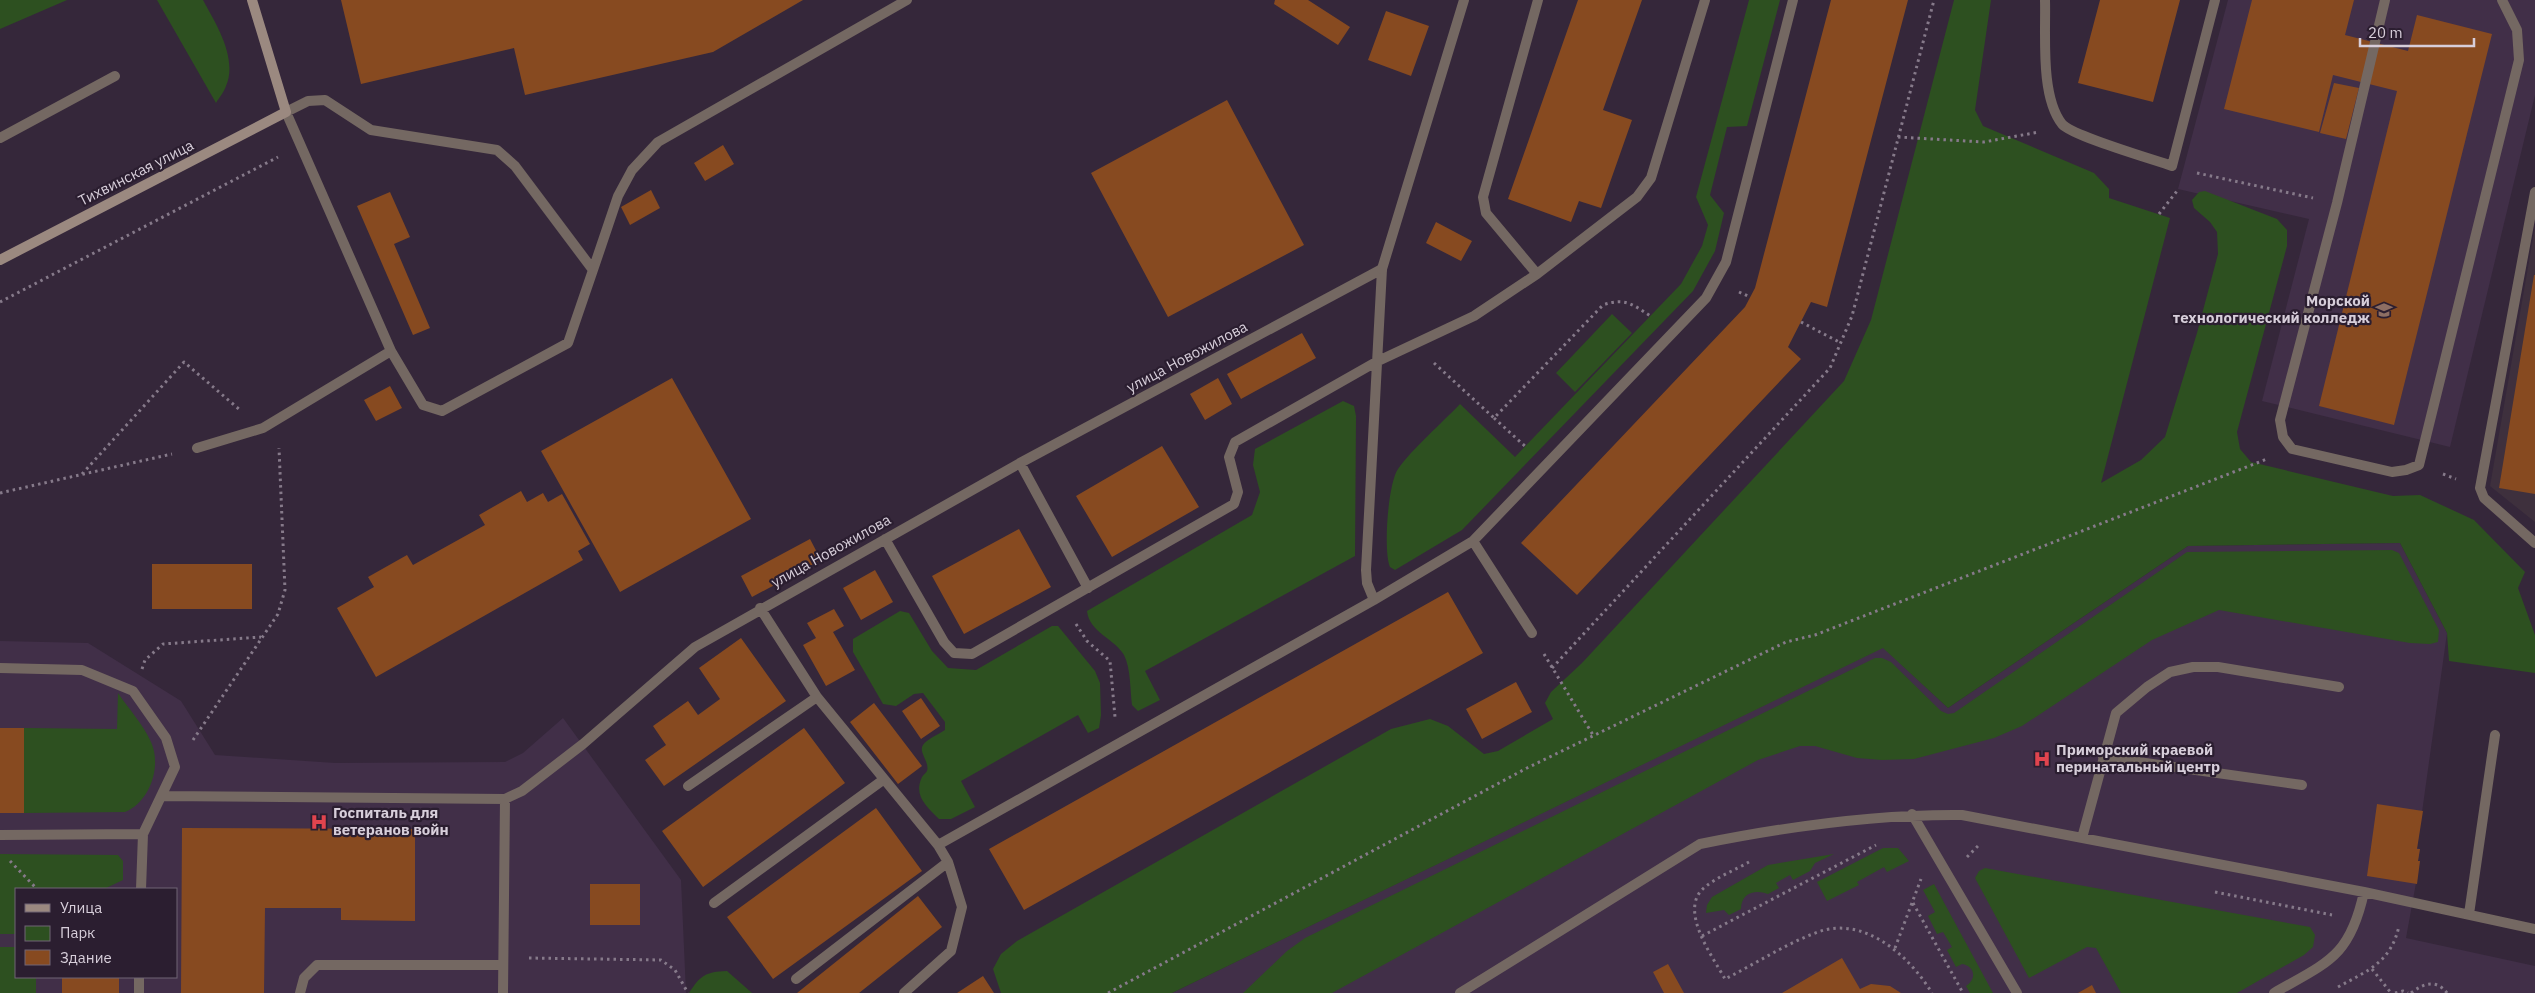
<svg xmlns="http://www.w3.org/2000/svg" width="2535" height="993" font-family="'IBM Plex Sans',sans-serif">
  <rect width="100%" height="100%" fill="#35273a"/>
  <path fill="#3e303d" d="M 2535,227 L 2535,522 L 2490,486 Z"/>
  <path fill="#412f48" d="M 2228,0 L 2535,0 L 2535,95 L 2450,447 L 2262,401 L 2309,219 L 2178,189 Z
    M 2400,543 L 2447,633 L 2417,848 L 2420,849 L 2418,861 L 2420,861 L 2406,938 L 2535,966 L 2535,993 L 1172,993 L 1883,647 L 1948,708 L 2188,546 Z
    M 0,641 L 88,643 L 181,701 L 215,755 L 335,763 L 505,762 L 523,753 L 563,718 L 681,880 L 686,993 L 36,993 L 36,977 L 176,977 L 176,889 L 16,889 L 16,947 L 0,947 Z"/>
  <path fill="#2d5020" d="M 0,0 L 67,0 L 0,29 Z
    M 157,0 L 203,0 C 216,24 238,58 226,86 C 224,92 219,98 216,103 Z
    M 1749,0 L 1780,0 L 1747,126 L 1727,127 L 1710,195 L 1724,213 L 1715,251 L 1693,291 L 1462,530 L 1395,570 L 1390,567 C 1383,551 1388,483 1398,469 C 1412,449 1442,423 1460,404 L 1515,457 L 1681,284 L 1702,246 L 1708,225 L 1696,197 Z
    M 1954,0 L 1991,0 L 1975,110 L 1983,126 L 2094,173 L 2109,189 L 2109,198 L 2170,218 L 2101,483 L 2141,460 L 2165,437 L 2197,333 L 2218,254 L 2217,232 L 2210,222 L 2194,208 L 2192,200 L 2199,192 L 2205,191 L 2277,219 L 2287,230 L 2287,246 L 2237,432 L 2240,449 L 2251,462 L 2393,496 L 2420,495 L 2474,520 L 2525,572 L 2518,588 L 2535,635 L 2535,673 L 2449,661 L 2447,633 L 2400,543 L 2188,546 L 1948,708 L 1883,648 L 1172,993 L 1001,993 L 993,969 L 1001,954 L 1017,941 L 1391,729 L 1430,719 L 1448,726 L 1484,754 L 1498,751 L 1553,719 L 1545,703 L 1551,692 L 1582,663 L 1844,381 L 1871,320 Z
    M 1612,314 L 1632,333 L 1575,392 L 1556,373 Z
    M 1343,401 L 1354,406 L 1356,416 L 1355,556 L 1145,671 L 1160,700 L 1138,711 L 1132,705 C 1130,690 1131,669 1124,655 C 1115,639 1089,632 1087,611 L 1252,515 L 1260,492 L 1253,465 L 1255,449 Z
    M 2392,550 L 2399,553 L 2439,630 L 2438,642 L 2430,644 L 2410,643 L 2219,610 L 2152,640 L 2022,726 L 1994,738 L 1914,759 L 1882,760 L 1857,758 L 1815,746 L 1800,746 L 1758,760 L 1332,993 L 1243,993 L 1287,951 L 1305,938 L 1875,658 L 1882,658 L 1891,662 L 1941,711 L 1948,714 L 1954,713 L 2187,552 Z
    M 900,611 L 909,613 L 932,651 L 948,668 L 976,670 L 1052,626 L 1058,626 L 1095,671 L 1100,683 L 1101,715 L 1099,728 L 1088,733 L 1078,715 L 961,781 L 975,807 L 951,819 L 939,819 C 927,807 913,796 922,777 C 923,775 926,773 927,771 C 930,762 918,752 923,745 C 927,739 939,734 945,730 L 945,722 L 923,693 L 914,694 L 896,706 L 883,704 L 853,652 L 853,639 Z
    M 118,693 C 128,708 143,724 151,742 C 162,766 150,802 125,812 L 24,813 L 24,728 L 117,729 Z
    M 1883,848 L 1898,848 L 1909,861 L 1887,872 L 1884,867 L 1857,882 L 1859,885 L 1827,901 L 1817,882 Z
    M 0,854 L 118,855 L 123,861 L 123,880 L 104,889 L 16,889 L 16,934 L 0,934 Z
    M 1834,854 L 1815,863 L 1810,871 L 1793,880 L 1790,875 L 1776,883 L 1779,888 L 1768,894 C 1755,889 1741,893 1741,909 L 1729,915 L 1724,910 L 1706,913 L 1707,905 L 1712,897 L 1768,865 Z
    M 1985,868 L 2310,927 L 2315,935 L 2313,947 L 2304,955 L 2237,993 L 2121,993 L 2096,948 L 2087,947 L 2029,978 L 1975,878 L 1979,871 Z
    M 1934,884 L 1993,993 L 1970,993 L 1966,986 C 1977,979 1975,966 1962,964 L 1956,967 L 1947,950 L 1952,947 L 1943,932 L 1937,934 L 1928,916 L 1935,912 L 1923,890 Z
    M 0,947 L 16,947 L 16,977 L 36,977 L 36,993 L 0,993 Z
    M 727,971 L 752,993 L 689,993 C 701,975 705,972 727,971 Z"/>
  <path fill="#874a20" d="M 341,0 L 803,0 L 713,52 L 525,95 L 514,48 L 361,84 Z
    M 1275,0 L 1308,0 L 1350,27 L 1338,45 L 1274,4 Z
    M 1578,0 L 1642,0 L 1603,110 L 1632,120 L 1601,208 L 1579,201 L 1571,222 L 1508,199 Z
    M 1831,0 L 1908,0 L 1827,307 L 1811,302 L 1788,347 L 1801,359 L 1577,595 L 1521,543 L 1745,307 L 1755,288 Z
    M 2100,0 L 2180,0 L 2153,102 L 2078,83 Z
    M 2252,0 L 2354,0 L 2345,35 L 2408,51 L 2417,15 L 2492,34 L 2394,425 L 2319,406 L 2397,91 L 2333,75 L 2319,132 L 2224,109 Z
    M 1386,11 L 1429,26 L 1411,76 L 1368,60 Z
    M 2334,83 L 2359,88 L 2346,139 L 2320,133 Z
    M 1227,100 L 1304,245 L 1168,317 L 1091,173 Z
    M 723,145 L 734,164 L 705,181 L 694,163 Z
    M 651,190 L 660,208 L 630,225 L 621,207 Z
    M 390,192 L 410,237 L 394,244 L 430,328 L 413,335 L 357,206 Z
    M 1436,222 L 1472,241 L 1461,261 L 1426,243 Z
    M 2534,275 L 2535,275 L 2535,494 L 2499,488 Z
    M 1302,333 L 1316,358 L 1241,399 L 1227,374 Z
    M 672,378 L 751,519 L 620,592 L 541,451 Z
    M 1218,378 L 1232,404 L 1205,420 L 1190,394 Z
    M 390,386 L 402,408 L 376,421 L 364,400 Z
    M 1162,446 L 1199,507 L 1112,557 L 1076,496 Z
    M 521,491 L 527,502 L 543,493 L 548,502 L 562,494 L 590,544 L 578,551 L 583,560 L 376,677 L 337,608 L 374,587 L 368,577 L 407,555 L 413,565 L 485,525 L 479,515 Z
    M 1019,529 L 1051,587 L 964,634 L 932,576 Z
    M 810,539 L 821,560 L 752,597 L 741,576 Z
    M 152,564 L 252,564 L 252,609 L 152,609 Z
    M 875,570 L 893,602 L 861,620 L 843,588 Z
    M 1448,592 L 1483,653 L 1024,910 L 989,849 Z
    M 834,609 L 844,626 L 833,632 L 855,670 L 826,686 L 803,645 L 816,638 L 807,623 Z
    M 741,638 L 786,701 L 664,786 L 645,760 L 666,745 L 653,726 L 688,701 L 698,715 L 720,699 L 699,668 Z
    M 1516,682 L 1532,712 L 1482,739 L 1466,709 Z
    M 921,698 L 940,726 L 921,739 L 902,711 Z
    M 874,703 L 922,766 L 898,784 L 850,722 Z
    M 0,728 L 24,728 L 24,813 L 0,813 Z
    M 804,728 L 845,783 L 703,887 L 662,831 Z
    M 2377,804 L 2423,811 L 2417,849 L 2420,849 L 2418,861 L 2420,861 L 2417,884 L 2367,876 Z
    M 876,808 L 922,871 L 773,979 L 727,917 Z
    M 182,828 L 415,829 L 415,921 L 341,920 L 341,908 L 265,908 L 264,993 L 181,993 Z
    M 590,884 L 640,884 L 640,925 L 590,925 Z
    M 918,896 L 942,927 L 859,993 L 797,993 Z
    M 1842,958 L 1860,989 L 1871,984 L 1890,986 L 1901,993 L 1782,993 Z
    M 1668,964 L 1684,993 L 1664,993 L 1653,972 Z
    M 983,976 L 994,993 L 957,993 Z
    M 62,977 L 119,977 L 119,993 L 62,993 Z
    M 2092,985 L 2096,993 L 2078,993 Z"/>
  <g fill="none" stroke-linecap="round" stroke-linejoin="round">
    <path stroke="#867a8a" stroke-width="3" stroke-dasharray="2.5 4" stroke-linecap="butt" d="M 1898,137 L 1984,142 L 2039,132
      M 2197,173 L 2313,198
      M 2159,214 L 2177,191
      M 1739,292 L 1750,297
      M 0,302 L 278,157
      M 1801,322 L 1841,343
      M 1434,363 L 1494,418 L 1603,305 C 1626,297 1633,305 1652,317
      M 1494,418 L 1527,448
      M 82,474 L 184,362 L 240,410
      M 2443,474 L 2456,479
      M 0,493 L 172,454
      M 1076,624 L 1087,641 L 1110,661 L 1115,717
      M 1544,654 L 1593,735
      M 1552,668 L 1830,368 L 1852,316 L 1934,0
      M 142,669 L 145,660 L 163,644 L 261,637
      M 193,740 L 278,614 L 285,590 L 279,448
      M 1967,857 L 1978,846
      M 10,861 L 37,889
      M 1749,862 C 1735,870 1717,877 1705,887 C 1677,909 1713,957 1725,979 C 1755,964 1787,943 1818,932 C 1865,915 1910,957 1932,993
      M 2215,892 L 2332,915
      M 1913,903 L 1963,993
      M 1702,936 L 1876,845
      M 1895,948 L 1921,879
      M 529,958 L 661,960 L 675,970 L 688,993
      M 2372,969 L 2391,993
      M 2338,987 C 2369,970 2391,962 2399,926
      M 1108,993 L 1527,768 L 1786,642 L 1815,635 L 2267,459
      M 2395,993 L 2403,991 L 2408,993
      M 2411,993 C 2424,983 2436,979 2447,993"/>
    <path stroke="#746862" stroke-width="10" d="M 2045,0 C 2046,34 2040,96 2062,124 C 2072,136 2152,159 2172,166 L 2215,0
      M 2385,0 L 2337,203 L 2280,420 L 2283,437 L 2292,449 L 2392,472 L 2406,470 L 2419,465 L 2519,60 L 2517,30 L 2502,0
      M 325,100 L 371,130 L 497,150 L 515,166 L 593,270 L 568,343 L 442,411 L 423,405 L 391,351 L 286,112 L 308,101 Z
      M 0,138 L 115,76
      M 2535,192 L 2480,488 L 2484,498 L 2535,543
      M 1382,269 L 1366,570 L 1367,583 L 1374,600 L 1473,541 L 1706,298 L 1726,262 L 1793,0
      M 593,270 L 618,196 L 632,170 L 658,142 L 907,0
      M 1537,274 L 1486,213 L 1483,197 L 1538,0
      M 197,448 L 263,428 L 391,351
      M 1020,463 L 1088,588
      M 885,539 L 944,642 L 954,653 L 972,654 L 1234,504 L 1238,492 L 1229,457 L 1235,442 L 1376,362 L 1474,316 L 1537,274 L 1637,197 L 1651,178 L 1705,0
      M 1473,541 L 1532,633
      M 760,608 L 817,697 L 938,845 L 1374,600
      M 0,668 L 82,670 L 133,691 L 166,738 L 175,767 L 143,834 L 141,889
      M 2103,757 L 2302,785
      M 688,786 L 817,697
      M 161,796 L 505,799 L 503,993
      M 505,799 L 522,791 L 583,744 L 695,647 L 1020,463 L 1382,269
      M 1912,814 L 2017,993
      M 0,835 L 143,834
      M 2082,838 L 2116,713 L 2147,687 L 2170,672 L 2193,667 L 2218,667 L 2339,687
      M 714,903 L 883,780
      M 2469,914 L 2495,735
      M 796,979 L 948,862
      M 139,993 L 139,977
      M 300,993 L 304,978 L 317,965 L 503,965
      M 904,993 L 951,951 L 962,907 L 948,862 L 938,845
      M 1460,993 L 1700,844 C 1784,827 1876,814 1962,815 L 2364,892 L 2535,929
      M 2274,993 C 2328,962 2350,957 2364,892"/>
    <path stroke="#746862" stroke-width="10" d="M 1382,269 L 1464,0"/>
    <path stroke="#9b8980" stroke-width="10" d="M 0,260 L 286,112 L 252,0"/>
  </g>
  <defs>
    <g id="university-bare" transform="scale(1.35)"><path d="M0-5L7-2L0 1L-7-2ZM-4 1L0 2.5L4 1V4Q0 6-4 4Z" fill="#8d6e63" stroke="#2b1e30" stroke-width="2.5" paint-order="stroke"/></g>
    <g id="hospital-bare" transform="scale(1.35)"><path d="M-5-5h3v3.5h4V-5h3V5h-3V1.5h-4V5h-3Z" fill="#e0444e" stroke="#2b1e30" stroke-width="2.5" paint-order="stroke"/></g>
  </defs>
  <g fill-rule="evenodd">
    <use href="#university-bare" x="2384" y="310"/>
    <use href="#hospital-bare" x="2042" y="759"/>
    <use href="#hospital-bare" x="319" y="822"/>
  </g>
  <g text-anchor="middle" stroke-width="4.5" stroke-linejoin="round" paint-order="stroke">
    <g font-size="15" fill="#d7ceda" stroke="#2b1e30">
      <text transform="translate(136 173) rotate(-27)" y="5">Тихвинская улица</text>
      <text transform="translate(1187 357) rotate(-28)" y="5">улица Новожилова</text>
      <text transform="translate(831 551) rotate(-29)" y="5">улица Новожилова</text>
    </g>
    <g font-size="15" font-weight="bold" fill="#d7ceda" stroke="#2b1e30" text-anchor="start">
      <text x="2370" y="306" text-anchor="end">Морской<tspan x="2370" dy="17">технологический колледж</tspan></text>
      <text x="2056" y="755">Приморский краевой<tspan x="2056" dy="17">перинатальный центр</tspan></text>
      <text x="333" y="818">Госпиталь для<tspan x="333" dy="17">ветеранов войн</tspan></text>
    </g>
  </g>
  <rect x="15" y="888" width="162" height="90" fill="#2b1e30" stroke="#706474"/>
  <rect x="25" y="904" width="25" height="8" fill="#9b8980" stroke="#706474"/>
  <text x="60" y="913" font-size="15" fill="#d7ceda">Улица</text>
  <rect x="25" y="926" width="25" height="15" fill="#2d5020" stroke="#706474"/>
  <text x="60" y="938" font-size="15" fill="#d7ceda">Парк</text>
  <rect x="25" y="950" width="25" height="15" fill="#874a20" stroke="#706474"/>
  <text x="60" y="963" font-size="15" fill="#d7ceda">Здание</text>
  <path d="M2360 38v8h114v-8" fill="none" stroke="#d7ceda" stroke-width="2.5"/>
  <text x="2368" y="38" font-size="15" fill="#d7ceda" stroke="#2b1e30" stroke-width="4" paint-order="stroke">20 m</text>
</svg>
